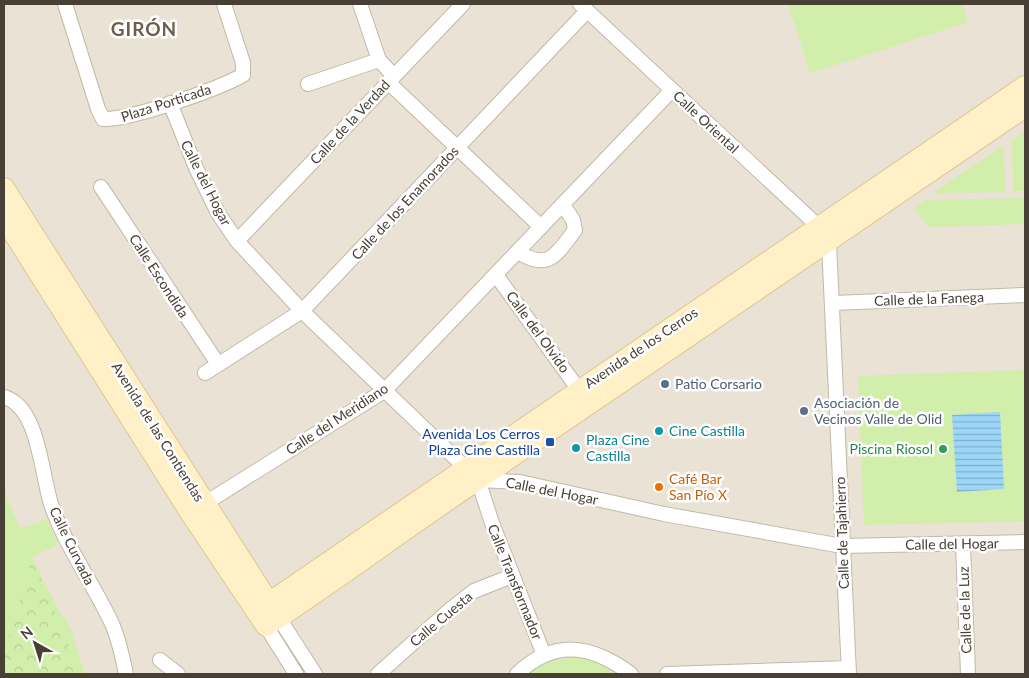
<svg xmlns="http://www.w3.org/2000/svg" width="1029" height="678" font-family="Lato,sans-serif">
  <defs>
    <pattern id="forest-crowns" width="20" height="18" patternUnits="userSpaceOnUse" patternTransform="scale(1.25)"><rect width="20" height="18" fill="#d2eeab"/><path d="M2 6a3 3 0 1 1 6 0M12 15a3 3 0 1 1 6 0" fill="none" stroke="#b6cd94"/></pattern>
    <pattern id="water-rules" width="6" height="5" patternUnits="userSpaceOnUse" patternTransform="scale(1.25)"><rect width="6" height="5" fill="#9cd6f8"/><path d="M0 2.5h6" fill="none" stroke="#81afca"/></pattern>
  </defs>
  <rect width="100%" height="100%" fill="#f5f0e7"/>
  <path fill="#eae2d4" d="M 4,4 L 1025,4 L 1025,674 L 4,674 Z"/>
  <path fill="#d2eeab" d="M 788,4 L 962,4 L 968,22 L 810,73 Z
    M 1025,131 L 1025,191 L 1013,191 L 1012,140 Z
    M 1004,145 L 1005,192 L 933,193 Z
    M 1025,198 L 1025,224 L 928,227 L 914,208 L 926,200 Z
    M 1025,370 L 1025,521 L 864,525 L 858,376 Z
    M 5,493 L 20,529 L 47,519 L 57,542 L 57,545 L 32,557 L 57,607 L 70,627 L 85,674 L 4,674 Z
    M 576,656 C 590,657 606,661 613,674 L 527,674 L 546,663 Z"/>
  <path fill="url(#forest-crowns)" d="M 32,557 L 81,674 L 4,674 L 4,656 Z"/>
  <path fill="url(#water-rules)" d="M 1000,412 L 1004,489 L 957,492 L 952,415 Z"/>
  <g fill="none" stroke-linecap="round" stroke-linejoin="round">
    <g stroke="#c2b8a8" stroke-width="16">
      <path id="street" d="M 65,4 L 98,109 L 103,119 C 131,120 218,89 243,75 L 243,63 L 224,4
        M 360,4 L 379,60 L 394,76
        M 580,4 L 818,226 L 829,243 L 849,674
        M 388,82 L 541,227
        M 308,84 L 379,60
        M 170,103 L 196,168 L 218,213 L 237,241 L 302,311 L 478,480 L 520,482 L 664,514 L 842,546 L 1025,542
        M 101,187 L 218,364
        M 237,241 L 463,4
        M 518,252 C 549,271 556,255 575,230 L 573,220 L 563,205
        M 496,275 L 579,390
        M 834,303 L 1025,295
        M 205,373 L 302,311 L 587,11
        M 4,397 C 40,407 41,477 52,507 C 67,549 95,586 113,626 C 119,641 123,659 126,674
        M 478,480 L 492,523 L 544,655
        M 204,504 L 384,391 L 672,90
        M 963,545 L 968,674
        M 279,618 L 315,674
        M 266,626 L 296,674
        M 160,660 L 178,674
        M 378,674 L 452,608 L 474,591 L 512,576
        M 517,674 C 555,638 592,645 631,674
        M 667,674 L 849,668"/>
    </g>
    <g stroke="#dec793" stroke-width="22">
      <path id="secondary" d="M 4,188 L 276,614
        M 4,218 L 191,514 L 266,626 C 338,579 407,527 479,479 C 662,356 844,232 1025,107
        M 257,611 L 1025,86"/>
    </g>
    <use href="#street" stroke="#fff" stroke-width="14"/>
    <use href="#secondary" stroke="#fff0c7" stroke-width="20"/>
  </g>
  <g fill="#5c6f8a" stroke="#fff" stroke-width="2">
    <circle cx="665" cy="384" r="5"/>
    <circle cx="804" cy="411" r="5"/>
  </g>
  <g fill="#0f9aa8" stroke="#fff" stroke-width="2">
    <circle cx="659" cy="431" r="5"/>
    <circle cx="576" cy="448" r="5"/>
  </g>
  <rect fill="#1a4fb4" stroke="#fff" stroke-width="2" x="545" y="437" width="10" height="10" rx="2.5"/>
  <circle fill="#2e9e5b" stroke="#fff" stroke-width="2" cx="943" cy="449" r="5"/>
  <circle fill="#e8710a" stroke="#fff" stroke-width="2" cx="659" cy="487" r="5"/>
  <g text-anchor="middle" stroke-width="5" stroke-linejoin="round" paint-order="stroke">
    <g font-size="14" fill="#494035" stroke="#fff">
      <text transform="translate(166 103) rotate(-18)" y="5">Plaza Porticada</text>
      <text transform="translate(350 122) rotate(-47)" y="5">Calle de la Verdad</text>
      <text transform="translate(706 122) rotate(43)" y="5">Calle Oriental</text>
      <text transform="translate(206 183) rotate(63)" y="5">Calle del Hogar</text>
      <text transform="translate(405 203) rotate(-47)" y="5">Calle de los Enamorados</text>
      <text transform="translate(159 276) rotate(57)" y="5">Calle Escondida</text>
      <text transform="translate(929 299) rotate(-2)" y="5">Calle de la Fanega</text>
      <text transform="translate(538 332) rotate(54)" y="5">Calle del Olvido</text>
      <text transform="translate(641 348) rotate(-34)" y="5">Avenida de los Cerros</text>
      <text transform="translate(337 419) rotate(-33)" y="5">Calle del Meridiano</text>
      <text transform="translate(158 432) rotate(58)" y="5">Avenida de las Contiendas</text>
      <text transform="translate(552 491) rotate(11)" y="5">Calle del Hogar</text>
      <text transform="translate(842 533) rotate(-92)" y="5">Calle de Tajahierro</text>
      <text transform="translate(952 544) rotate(-1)" y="5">Calle del Hogar</text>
      <text transform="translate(72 546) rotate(64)" y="5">Calle Curvada</text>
      <text transform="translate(515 582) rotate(68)" y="5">Calle Transformador</text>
      <text transform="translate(965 610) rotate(-92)" y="5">Calle de la Luz</text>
      <text transform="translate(441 619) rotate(-40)" y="5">Calle Cuesta</text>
    </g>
    <g font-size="14" fill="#4e5e75" stroke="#fff" text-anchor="start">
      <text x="675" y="389">Patio Corsario</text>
      <text x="814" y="408">Asociación de<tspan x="814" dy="16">Vecinos Valle de Olid</tspan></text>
    </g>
    <g font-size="14" fill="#0d838f" stroke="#fff" text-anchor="start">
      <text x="669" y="436">Cine Castilla</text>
      <text x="586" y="445">Plaza Cine<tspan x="586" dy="16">Castilla</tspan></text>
    </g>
    <g font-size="14" fill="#164399" stroke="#fff" text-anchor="end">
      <text x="540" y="439">Avenida Los Cerros<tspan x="540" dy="16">Plaza Cine Castilla</tspan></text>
    </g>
    <g font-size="14" fill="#27864d" stroke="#fff" text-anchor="end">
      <text x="933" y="454">Piscina Riosol</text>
    </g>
    <g font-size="14" fill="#c56008" stroke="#fff" text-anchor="start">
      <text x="669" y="484">Café Bar<tspan x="669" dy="16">San Pío X</tspan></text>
    </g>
    <g font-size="19" font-weight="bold" letter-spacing="1" fill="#6d5e4b" stroke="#fff">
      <text x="144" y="36">GIRÓN</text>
    </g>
  </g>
  <rect width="1029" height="678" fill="none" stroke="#494035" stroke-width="10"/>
  <g transform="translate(35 643) rotate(321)" stroke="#ffffff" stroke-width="4" paint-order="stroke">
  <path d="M0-4L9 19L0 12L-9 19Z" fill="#494035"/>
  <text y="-8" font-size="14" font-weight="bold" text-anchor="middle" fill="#494035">N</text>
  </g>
</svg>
